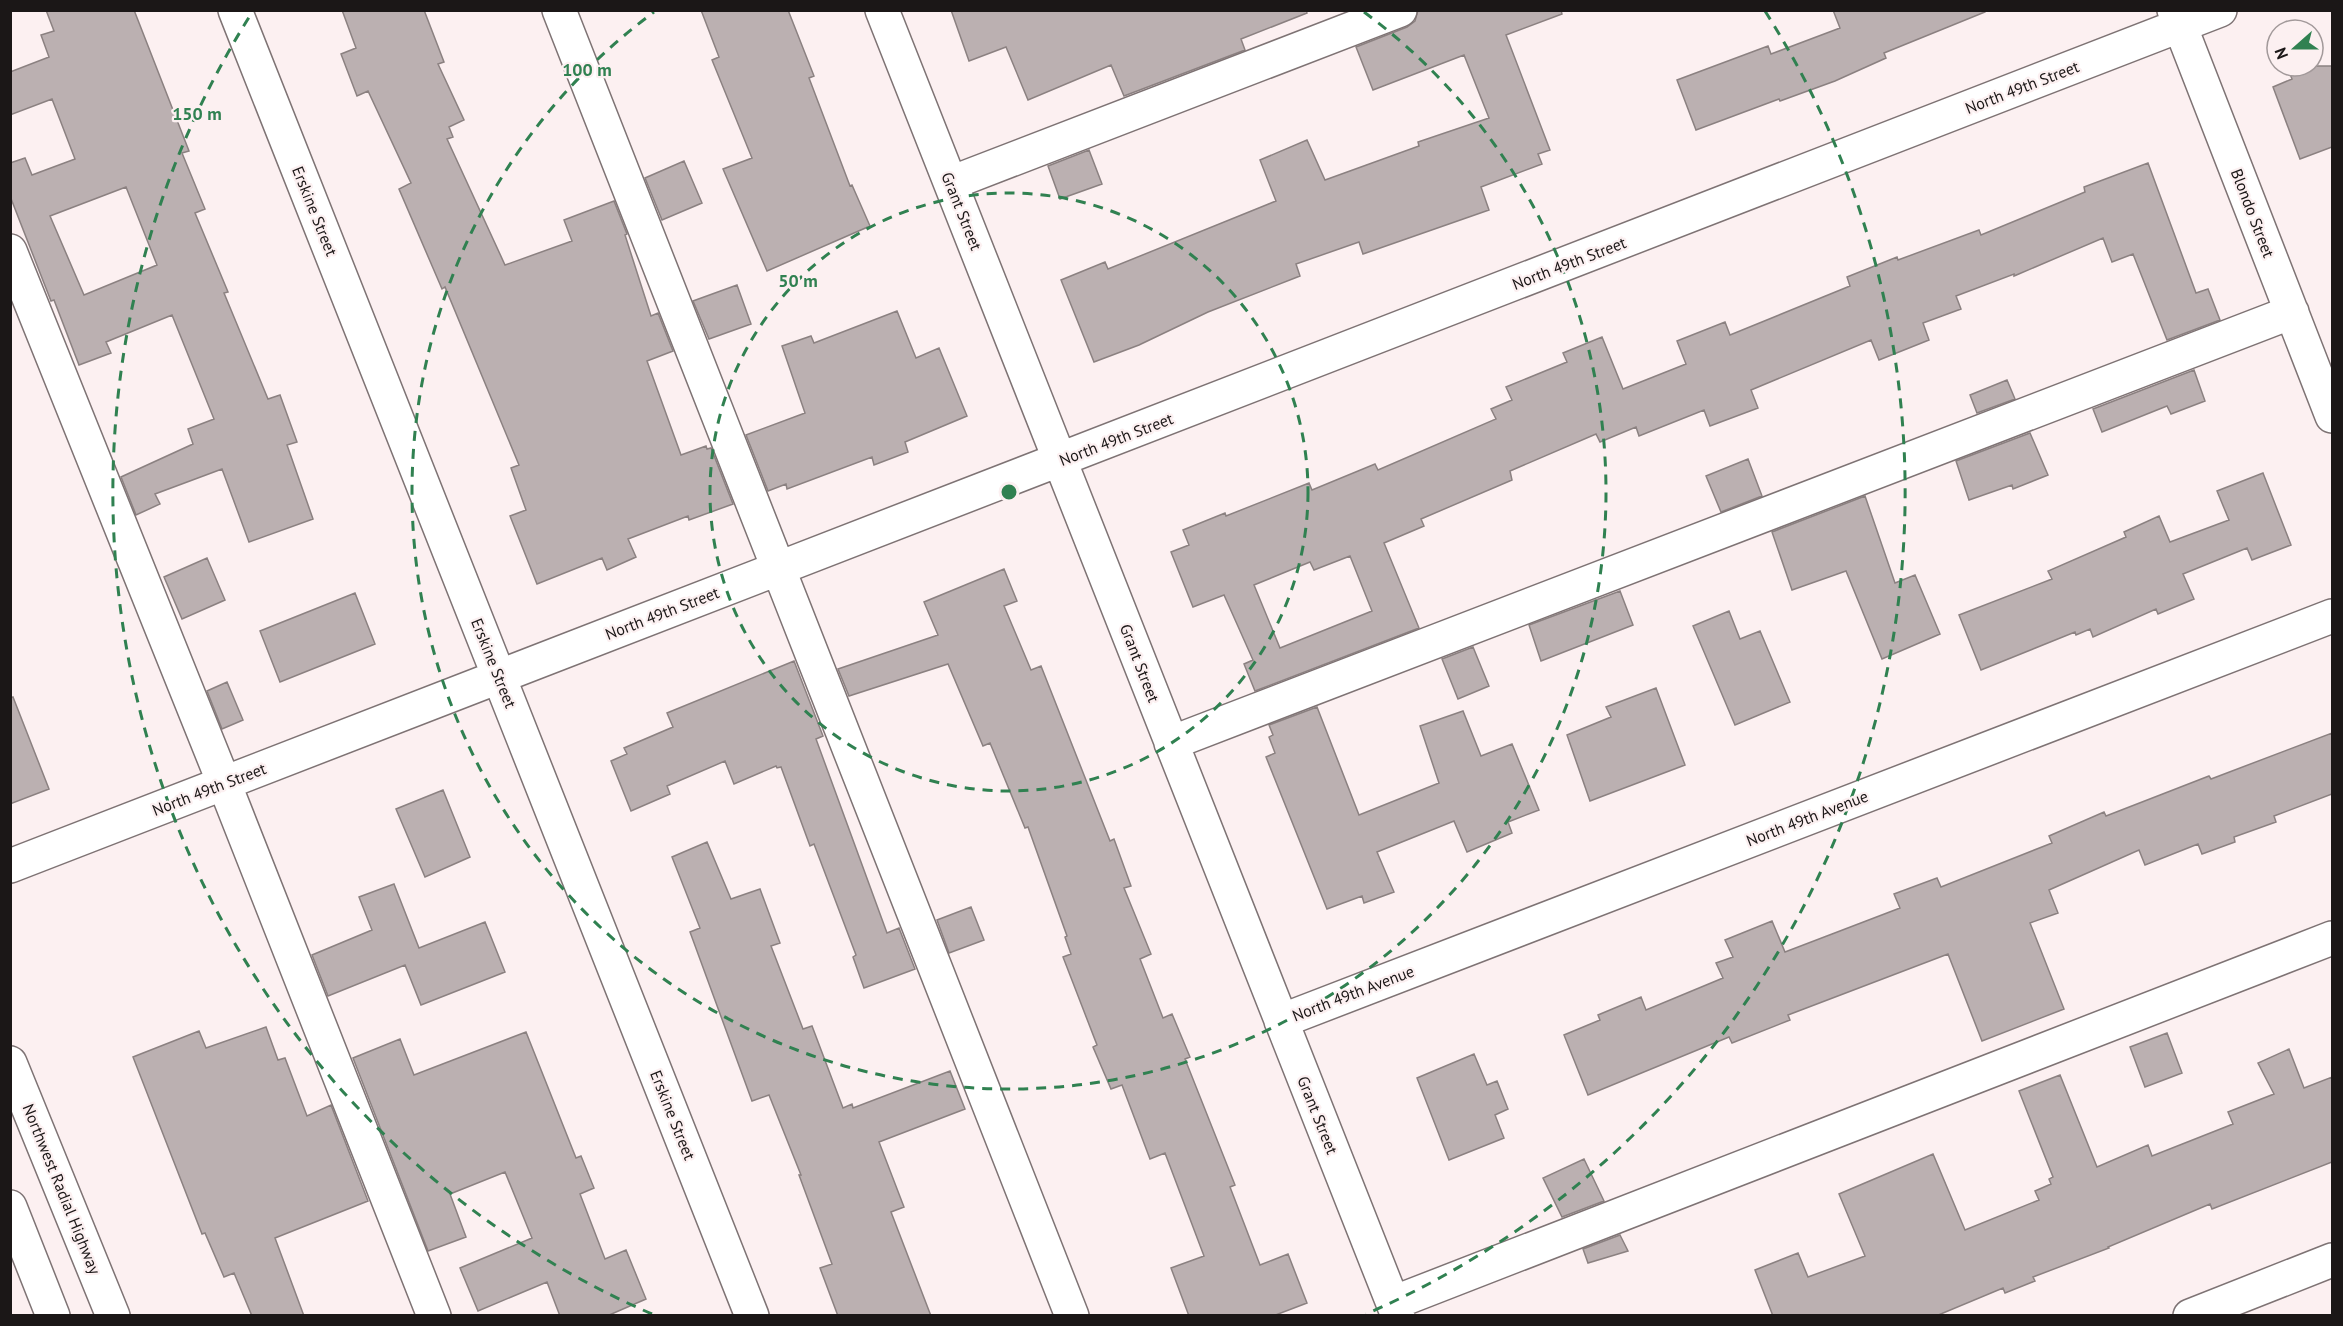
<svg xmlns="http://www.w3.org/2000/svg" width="2343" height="1326" font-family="'PT Sans',sans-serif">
  <rect width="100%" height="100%" fill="#fcf0f1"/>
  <path fill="#bbb0b1" stroke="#8b8181" stroke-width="1.5" fill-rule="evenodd" d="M 46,10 L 134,10 L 189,151 L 182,153 L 205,209 L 195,213 L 228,292 L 224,293 L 268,399 L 280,395 L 297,442 L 287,445 L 313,519 L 249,542 L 222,469 L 155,494 L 160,504 L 136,515 L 121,477 L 193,444 L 188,429 L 214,419 L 172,315 L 106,342 L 111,353 L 79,365 L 54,300 L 51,301 L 10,196 L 10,163 L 25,158 L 32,175 L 75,159 L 52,99 L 10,115 L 10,72 L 49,57 L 41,35 L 54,31 ZM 126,187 L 157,265 L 84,295 L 50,216 Z
    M 342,10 L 424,10 L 444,62 L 438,64 L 464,120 L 449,127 L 453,137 L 447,139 L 505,265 L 572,241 L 564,220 L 614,201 L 627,234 L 625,235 L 651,316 L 658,313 L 673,351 L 647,361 L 681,455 L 706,446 L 707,449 L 711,448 L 733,504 L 689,520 L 688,516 L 628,539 L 636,557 L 607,570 L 602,558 L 537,584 L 510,516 L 526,510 L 511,468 L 519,465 L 445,287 L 442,289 L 399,189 L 411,183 L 368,91 L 357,96 L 341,54 L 356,48 Z
    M 701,10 L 788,10 L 814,76 L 809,78 L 850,186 L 852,185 L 870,226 L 767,271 L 723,169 L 752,158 L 712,60 L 719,57 Z
    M 951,10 L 1306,10 L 1307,13 L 1241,39 L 1245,50 L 1124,96 L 1111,65 L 1028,100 L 1006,47 L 969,61 Z
    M 1418,10 L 1561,10 L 1562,14 L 1506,35 L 1550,150 L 1538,154 L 1542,164 L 1481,187 L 1489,210 L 1363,254 L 1359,242 L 1296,264 L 1300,276 L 1208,312 L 1139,345 L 1094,362 L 1061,280 L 1105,262 L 1108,269 L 1276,201 L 1260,160 L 1307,140 L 1325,180 L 1419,146 L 1418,142 L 1489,118 L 1464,55 L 1373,90 L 1356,47 L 1407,27 L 1415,21 Z
    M 1833,10 L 1985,10 L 1985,12 L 1884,53 L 1886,58 L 1835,81 L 1780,101 L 1779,99 L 1696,130 L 1677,80 L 1768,46 L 1771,54 L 1840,28 Z
    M 2287,66 L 2332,66 L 2332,147 L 2300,159 L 2273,87 L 2292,79 Z
    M 1089,150 L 1102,184 L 1060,199 L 1048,166 Z
    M 684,161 L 702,203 L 662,220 L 645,178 Z
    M 2148,163 L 2196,293 L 2208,289 L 2220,320 L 2167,340 L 2133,254 L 2112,262 L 2103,238 L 2014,276 L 2014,274 L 1956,296 L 1961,309 L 1923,323 L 1929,340 L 1879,360 L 1871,340 L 1751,390 L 1758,408 L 1710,426 L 1704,410 L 1639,436 L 1636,427 L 1600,442 L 1596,434 L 1510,471 L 1512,480 L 1421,519 L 1424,526 L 1384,543 L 1419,628 L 1255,691 L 1244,664 L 1253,660 L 1224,595 L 1193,607 L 1171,552 L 1189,545 L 1183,530 L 1225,513 L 1226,516 L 1309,483 L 1312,490 L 1375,464 L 1378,470 L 1496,419 L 1491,409 L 1512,400 L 1506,387 L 1567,362 L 1563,353 L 1602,337 L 1623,389 L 1686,364 L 1677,341 L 1725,322 L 1730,335 L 1850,286 L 1847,277 L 1897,257 L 1898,260 L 1979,230 L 1981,235 L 2085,192 L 2084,187 ZM 1350,556 L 1372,611 L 1280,648 L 1254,585 L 1310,562 L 1314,570 Z
    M 737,285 L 751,324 L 709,339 L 693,301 Z
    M 897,311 L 916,358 L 939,348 L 967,416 L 905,442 L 908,452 L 874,465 L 872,457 L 787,489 L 786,484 L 768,491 L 746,435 L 805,413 L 782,346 L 811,336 L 814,343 Z
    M 2194,370 L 2205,401 L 2171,414 L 2167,406 L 2102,432 L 2093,409 Z
    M 2007,380 L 2015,399 L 1977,413 L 1970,395 Z
    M 2030,433 L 2048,475 L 2013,489 L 2012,485 L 1969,500 L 1956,461 Z
    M 1748,459 L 1762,496 L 1721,512 L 1706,476 Z
    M 2263,473 L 2291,545 L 2252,560 L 2247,548 L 2183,574 L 2194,599 L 2158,614 L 2156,609 L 2093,637 L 2090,629 L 2076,635 L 2075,632 L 1981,670 L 1959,615 L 2052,579 L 2048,571 L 2126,537 L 2124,532 L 2159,516 L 2170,542 L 2229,520 L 2217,491 Z
    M 1865,496 L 1895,583 L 1915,575 L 1940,634 L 1882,659 L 1846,571 L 1792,590 L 1772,532 Z
    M 207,558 L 225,600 L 182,619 L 164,577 Z
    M 1004,569 L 1017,601 L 1004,606 L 1031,670 L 1041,666 L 1110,841 L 1114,839 L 1131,886 L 1124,888 L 1151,954 L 1140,959 L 1163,1018 L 1172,1014 L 1190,1057 L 1185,1059 L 1235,1185 L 1230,1187 L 1260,1265 L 1288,1254 L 1307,1303 L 1273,1316 L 1189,1316 L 1171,1268 L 1204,1256 L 1165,1153 L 1150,1159 L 1122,1085 L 1111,1089 L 1093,1047 L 1097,1045 L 1063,957 L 1071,954 L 1065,937 L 1067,936 L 1028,827 L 1025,828 L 990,743 L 983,746 L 948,664 L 849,696 L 838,669 L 938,635 L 924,602 Z
    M 1620,591 L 1633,625 L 1541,661 L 1529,625 Z
    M 355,593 L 375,644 L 280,682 L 260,631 Z
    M 1729,611 L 1740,639 L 1760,631 L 1790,702 L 1735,725 L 1693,626 Z
    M 1473,647 L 1489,686 L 1458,699 L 1442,659 Z
    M 794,661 L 823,736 L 816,739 L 887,933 L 899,928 L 915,969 L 864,988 L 853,957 L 856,955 L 814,844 L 810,846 L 781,767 L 777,768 L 776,766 L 734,784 L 725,761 L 667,786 L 670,794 L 631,811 L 611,761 L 627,754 L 624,748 L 673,727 L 667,713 Z
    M 227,682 L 243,720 L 222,729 L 207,691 Z
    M 1656,688 L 1685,765 L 1590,801 L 1567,735 L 1611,717 L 1606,707 Z
    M 13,697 L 49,789 L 10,804 L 10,698 Z
    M 1317,707 L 1359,815 L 1439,783 L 1420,726 L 1463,711 L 1481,756 L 1512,744 L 1539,810 L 1508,822 L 1512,833 L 1467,852 L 1454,821 L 1377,852 L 1394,892 L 1364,903 L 1362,896 L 1327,909 L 1266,757 L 1275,753 L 1269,737 L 1273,735 L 1269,725 Z
    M 2332,733 L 2332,794 L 2274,816 L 2276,822 L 2234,837 L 2235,842 L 2202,854 L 2198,844 L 2145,865 L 2139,850 L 2049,890 L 2058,913 L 2030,923 L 2064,1009 L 1982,1041 L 1948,954 L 1788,1015 L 1790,1020 L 1732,1043 L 1729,1037 L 1588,1095 L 1564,1035 L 1600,1020 L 1598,1015 L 1641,997 L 1646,1010 L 1723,978 L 1716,963 L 1733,957 L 1725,940 L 1772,921 L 1785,952 L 1900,908 L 1894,894 L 1937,878 L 1941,887 L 2052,843 L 2049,836 L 2104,812 L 2106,816 L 2209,776 L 2211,779 Z
    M 443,790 L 470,857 L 425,877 L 396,809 Z
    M 707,842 L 731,899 L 760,889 L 780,943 L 771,946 L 803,1029 L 812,1026 L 843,1108 L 852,1104 L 853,1108 L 950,1071 L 965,1109 L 879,1142 L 904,1207 L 891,1212 L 931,1316 L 838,1316 L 820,1268 L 832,1264 L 799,1175 L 801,1175 L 769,1095 L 752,1101 L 690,932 L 700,928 L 672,857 Z
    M 394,884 L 419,948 L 485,922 L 505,972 L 421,1005 L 405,965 L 328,996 L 312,955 L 372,930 L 359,897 Z
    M 971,907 L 984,940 L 949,953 L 937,920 Z
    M 266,1027 L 278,1060 L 285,1058 L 307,1116 L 331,1105 L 368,1201 L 275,1238 L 304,1316 L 252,1316 L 234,1273 L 224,1277 L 205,1233 L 202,1234 L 133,1057 L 199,1031 L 206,1048 Z
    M 526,1032 L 576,1158 L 581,1156 L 594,1188 L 580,1194 L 605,1259 L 626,1250 L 646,1299 L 607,1316 L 560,1316 L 547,1282 L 478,1311 L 460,1268 L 532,1238 L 505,1172 L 450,1194 L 466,1237 L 428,1251 L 353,1058 L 400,1039 L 414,1075 Z
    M 2167,1033 L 2182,1073 L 2145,1087 L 2130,1047 Z
    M 2289,1049 L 2304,1088 L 2332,1077 L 2332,1162 L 2212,1209 L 2210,1204 L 2108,1247 L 2109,1248 L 2033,1277 L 2035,1281 L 2005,1293 L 2003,1288 L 1936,1316 L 1773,1316 L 1755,1270 L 1798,1253 L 1808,1277 L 1865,1256 L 1839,1194 L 1933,1154 L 1965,1230 L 2039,1200 L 2035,1191 L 2051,1184 L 2049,1179 L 2053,1177 L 2019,1091 L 2060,1075 L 2097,1167 L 2148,1145 L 2152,1156 L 2233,1124 L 2228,1112 L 2274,1094 L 2258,1063 Z
    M 1474,1054 L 1487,1085 L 1497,1081 L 1508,1109 L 1495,1115 L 1504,1138 L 1449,1160 L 1417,1078 Z
    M 1584,1159 L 1604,1201 L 1562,1217 L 1543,1178 Z
    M 1620,1235 L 1628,1251 L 1588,1263 L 1583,1249 Z"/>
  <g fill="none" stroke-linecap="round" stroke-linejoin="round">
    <g stroke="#7e7374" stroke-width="36">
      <path id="minor" d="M 235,10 L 752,1316
        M 559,10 L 1072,1316
        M 882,10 L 1398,1316
        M 2174,10 L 2332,416
        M 951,183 L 1400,10
        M 10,251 L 224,783 L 434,1316
        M 1171,743 L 2292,312
        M 10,866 L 2220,10
        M 1281,1021 L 2332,616
        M 1393,1303 L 2332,938
        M 2190,1316 L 2332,1260"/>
    </g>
    <g stroke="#7e7374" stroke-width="36">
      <path id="major" d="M 10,1063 L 113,1316
        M 10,1207 L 53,1316"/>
    </g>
    <use href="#minor" stroke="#fff" stroke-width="33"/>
    <use href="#major" stroke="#fff" stroke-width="33"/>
  </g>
  <g fill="none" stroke="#308151" stroke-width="3" stroke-dasharray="10 8">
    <circle cx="1009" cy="492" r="299"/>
    <path d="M1364 12A597 597 0 1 1 654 12"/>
    <path d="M652 1314A896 896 0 0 1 253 11M1765 11A896 896 0 0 1 1366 1314"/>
  </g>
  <g text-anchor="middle" stroke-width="4.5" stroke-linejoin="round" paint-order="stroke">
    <g font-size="16" fill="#1b1717" stroke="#fcf0f1">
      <text transform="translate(2022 87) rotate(-21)" y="6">North 49th Street</text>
      <text transform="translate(315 211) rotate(68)" y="6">Erskine Street</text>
      <text transform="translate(962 211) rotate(68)" y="6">Grant Street</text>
      <text transform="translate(2253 213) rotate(69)" y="6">Blondo Street</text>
      <text transform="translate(1569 263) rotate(-21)" y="6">North 49th Street</text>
      <text transform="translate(1116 439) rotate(-21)" y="6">North 49th Street</text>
      <text transform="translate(662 613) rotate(-21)" y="6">North 49th Street</text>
      <text transform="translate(494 663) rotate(68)" y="6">Erskine Street</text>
      <text transform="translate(1140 663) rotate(69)" y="6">Grant Street</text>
      <text transform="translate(209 789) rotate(-21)" y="6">North 49th Street</text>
      <text transform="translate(1807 818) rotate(-21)" y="6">North 49th Avenue</text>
      <text transform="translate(1353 993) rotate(-21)" y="6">North 49th Avenue</text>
      <text transform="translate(673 1115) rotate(68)" y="6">Erskine Street</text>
      <text transform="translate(1318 1115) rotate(68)" y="6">Grant Street</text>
      <text transform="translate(62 1189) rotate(68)" y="6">Northwest Radial Highway</text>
    </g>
  </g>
  <circle cx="1009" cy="492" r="9" fill="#308151" stroke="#fcf0f1" stroke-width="3"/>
  <g font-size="18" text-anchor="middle" font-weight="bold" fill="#308151" stroke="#fcf0f1" stroke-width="4.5" stroke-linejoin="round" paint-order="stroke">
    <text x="587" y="76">100 m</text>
    <text x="197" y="120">150 m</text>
    <text x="798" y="287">50 m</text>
  </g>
  <rect width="2343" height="1326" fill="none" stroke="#1b1717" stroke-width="24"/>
  <g transform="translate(2295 48) rotate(249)"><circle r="28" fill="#fcf0f1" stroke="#a2999a" stroke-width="1.5"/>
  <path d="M0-4.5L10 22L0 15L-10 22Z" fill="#308151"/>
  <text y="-9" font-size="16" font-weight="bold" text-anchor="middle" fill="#1b1717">N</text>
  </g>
</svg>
